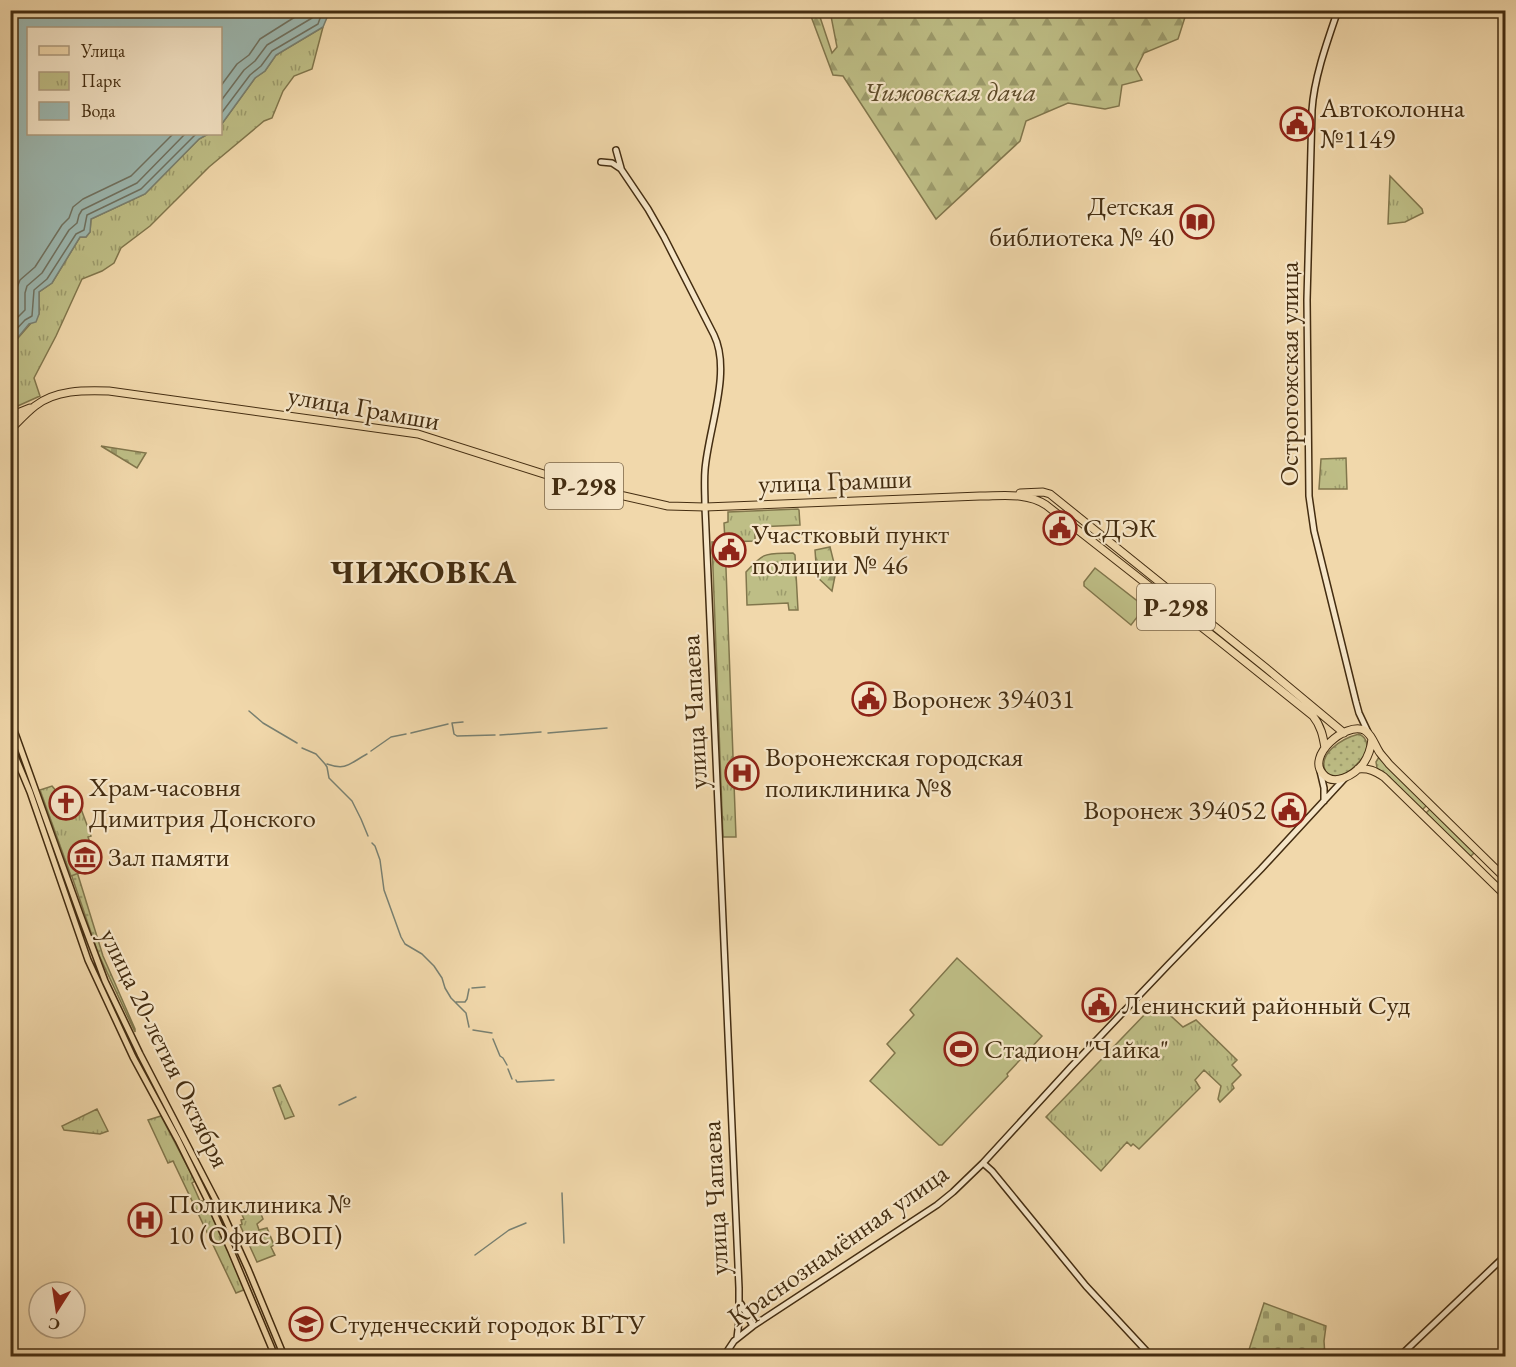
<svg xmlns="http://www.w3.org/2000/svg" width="1516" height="1367" font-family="'EB Garamond',serif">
  <defs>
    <pattern id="grass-dots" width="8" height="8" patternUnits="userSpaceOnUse" patternTransform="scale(1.5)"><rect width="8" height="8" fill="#bebe86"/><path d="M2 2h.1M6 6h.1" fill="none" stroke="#9c9b6c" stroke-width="1.8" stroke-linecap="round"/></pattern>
    <pattern id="forest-firs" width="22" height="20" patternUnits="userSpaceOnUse" patternTransform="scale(1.5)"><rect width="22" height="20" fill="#bebe86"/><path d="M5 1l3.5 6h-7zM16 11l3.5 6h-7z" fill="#9c9b6c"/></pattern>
    <pattern id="cemetery-stones" width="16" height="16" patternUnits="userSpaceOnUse" patternTransform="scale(1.5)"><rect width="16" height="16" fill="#bebe86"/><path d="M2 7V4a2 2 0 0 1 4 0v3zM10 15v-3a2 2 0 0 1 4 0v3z" fill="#9c9b6c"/></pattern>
    <pattern id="park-tufts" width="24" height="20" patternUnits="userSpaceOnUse" patternTransform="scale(1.5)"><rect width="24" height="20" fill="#bebe86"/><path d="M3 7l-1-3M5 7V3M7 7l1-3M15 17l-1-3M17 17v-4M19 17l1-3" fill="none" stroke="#9c9b6c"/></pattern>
  </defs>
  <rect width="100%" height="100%" fill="#f1d8ab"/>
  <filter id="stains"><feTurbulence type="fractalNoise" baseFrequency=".00333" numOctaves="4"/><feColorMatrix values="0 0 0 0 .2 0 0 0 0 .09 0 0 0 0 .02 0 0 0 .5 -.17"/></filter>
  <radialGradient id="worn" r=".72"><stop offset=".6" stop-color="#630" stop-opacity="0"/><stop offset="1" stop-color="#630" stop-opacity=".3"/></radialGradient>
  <path fill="url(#grass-dots)" stroke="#81764c" stroke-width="1.5" d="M 1359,734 C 1368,738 1368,747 1365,755 C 1355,767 1344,780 1328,775 C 1313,755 1343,738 1359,734 Z
    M 1379,757 L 1427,805 L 1421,811 L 1377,768 L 1376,762 Z
    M 1431,808 L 1475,852 L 1469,858 L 1424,815 Z
    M 52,818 L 57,818 L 78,875 L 103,956 L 135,1029 L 135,1032 L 98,953 Z"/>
  <path fill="url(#forest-firs)" stroke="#81764c" stroke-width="1.5" d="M 809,11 L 818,11 L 832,53 L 837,47 L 830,11 L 1187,11 L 1178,39 L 1144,53 L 1136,69 L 1142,80 L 1122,85 L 1119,106 L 1105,109 L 1068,103 L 1026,121 L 1020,141 L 936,219 L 843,76 L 833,75 Z
    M 830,547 L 836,571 L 832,591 L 817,577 L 815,550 Z"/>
  <path fill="url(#cemetery-stones)" stroke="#81764c" stroke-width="1.5" d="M 101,446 L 146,453 L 137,468 Z
    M 1264,1303 L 1326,1326 L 1324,1341 L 1325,1356 L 1247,1356 Z"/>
  <path fill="url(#park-tufts)" stroke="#81764c" stroke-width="1.5" d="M 323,27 L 312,69 L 294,76 L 283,91 L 272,118 L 264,121 L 209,167 L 150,226 L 121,248 L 114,263 L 102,271 L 82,279 L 56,336 L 34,378 L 40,396 L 11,409 L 11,346 L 39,314 L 39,292 L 52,283 L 80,237 L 86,237 L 90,232 L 91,219 L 145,194 L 199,139 L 208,134 L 220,134 L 221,125 L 255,78 L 265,71 L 276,55 Z
    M 1390,176 L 1422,209 L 1423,213 L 1405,222 L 1388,224 Z
    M 1346,458 L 1347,489 L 1319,489 L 1321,459 Z
    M 798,509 L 799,510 L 800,525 L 755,527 L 755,541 L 725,542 L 736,837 L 723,837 L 712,542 L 725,542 L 724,523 L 728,522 L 728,512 Z
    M 793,553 L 795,555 L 798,610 L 789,610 L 788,603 L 747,605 L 746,572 C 765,551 765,554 793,553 Z
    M 52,786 L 58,793 L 68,796 L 80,806 L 91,836 L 88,837 L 98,866 L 71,876 L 40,790 Z
    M 1161,1007 L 1183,1027 L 1196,1020 L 1237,1060 L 1232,1065 L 1241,1075 L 1232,1084 L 1234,1088 L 1220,1102 L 1218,1099 L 1221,1086 L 1204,1070 L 1195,1080 L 1200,1088 L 1139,1149 L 1133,1144 L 1131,1146 L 1127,1142 L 1101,1171 L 1046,1117 L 1148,1011 L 1150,1010 L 1154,1012 Z
    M 280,1085 L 294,1116 L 285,1119 L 273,1088 Z
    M 97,1109 L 108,1131 L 100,1134 L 64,1130 L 62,1126 Z
    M 161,1116 L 195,1181 L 192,1183 L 200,1201 L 204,1201 L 207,1204 L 246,1289 L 236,1293 L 173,1161 L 168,1163 L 148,1120 Z
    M 257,1204 L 263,1219 L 257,1224 L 259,1230 L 267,1228 L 274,1245 L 271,1247 L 275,1255 L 257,1262 L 240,1225 L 242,1224 L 241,1220 L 244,1219 L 240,1211 Z"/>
  <path fill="#bebe86" stroke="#81764c" stroke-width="1.5" d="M 1095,568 L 1145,607 L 1131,625 L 1084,586 L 1084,582 Z
    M 957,958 L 1042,1036 L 1007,1074 L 1008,1076 L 942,1145 L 939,1145 L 870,1081 L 895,1053 L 887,1044 L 914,1015 L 910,1010 Z"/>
  <path fill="#9cb8b1" stroke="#798071" stroke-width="1.5" d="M 11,10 L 334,11 L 329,13 L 323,27 L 276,55 L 265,71 L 255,78 L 221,125 L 220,28 L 28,28 L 28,134 L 208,134 L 199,139 L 145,194 L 91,219 L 90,232 L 86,237 L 80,237 L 52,283 L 39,292 L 39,314 L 36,322 L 29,324 L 11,346 Z"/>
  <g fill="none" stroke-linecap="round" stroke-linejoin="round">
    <path stroke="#707261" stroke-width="1.5" d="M 220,87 L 237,64 L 249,55 L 260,39 L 306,10
      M 220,102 L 244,70 L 255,61 L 267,45 L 312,18 L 315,10
      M 220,115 L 250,75 L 261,66 L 272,51 L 318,24 L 323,10
      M 10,311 L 16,305 L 16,290 L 20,280 L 35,267 L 62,225 L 69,218 L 73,207 L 83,199 L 131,176 L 173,134
      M 10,325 L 25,310 L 25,293 L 27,286 L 42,273 L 69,230 L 77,223 L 79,215 L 82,210 L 137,183 L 185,134
      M 10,336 L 25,320 L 32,316 L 34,290 L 47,279 L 76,234 L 84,230 L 87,215 L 141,189 L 196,134"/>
    <path stroke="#798071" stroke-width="1.5" d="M 249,711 L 263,723 L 297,743
      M 452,723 L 454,734 L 457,736 L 495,735
      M 452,723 L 463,722
      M 411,733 L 448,724
      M 548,733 L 607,728
      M 500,735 L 541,732
      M 302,748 L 316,754 L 325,764 L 327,767 L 329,778 L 352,801 L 361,819 L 368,836
      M 371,751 L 391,737 L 406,734
      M 327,764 C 347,771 350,763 367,754
      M 372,843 L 375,846 L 380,860 L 384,890 L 401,937 L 405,944 L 422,954 L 434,966 L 442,978 L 445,988 L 451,998 L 466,1013 L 469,1027
      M 472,988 L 485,987
      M 456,1002 L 465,1002 L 467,999 L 469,989
      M 473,1030 L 492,1033
      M 493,1039 L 500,1056 L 503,1058 L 507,1065
      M 508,1069 L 512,1079
      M 516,1080 L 517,1082 L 554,1080
      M 339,1105 L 356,1097
      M 562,1193 L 564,1243
      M 475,1255 L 509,1230 L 526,1223"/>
    <g stroke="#442d11" stroke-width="8">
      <path id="secondary" d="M 1338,10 C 1327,42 1314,78 1312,110 L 1307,300 L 1309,496 L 1314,531 L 1356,702 L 1359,713 L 1368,732
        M 616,150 L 621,168
        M 601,162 L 612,163 L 621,169 L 648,209 L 664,237 L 714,335 C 732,372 708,430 705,470 C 704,482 705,495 705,507 L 739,1288 L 739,1321 L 737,1338
        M 1320,771 L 1324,788 L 1324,801
        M 983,1163 L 992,1171 L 1086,1286 L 1151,1356
        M 741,1304 L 753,1326
        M 724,1356 L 734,1341 L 753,1326 L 937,1205 L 953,1192 L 983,1163 L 1071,1067 L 1168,965 L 1261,869 L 1345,778
        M 1400,1356 L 1506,1255"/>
    </g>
    <g stroke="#442d11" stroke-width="8">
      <path id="primary" d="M 10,719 L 80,914 L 105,981 L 140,1054 L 224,1216 L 248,1269 L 284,1356
        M 10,744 L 30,792 L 88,960 L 133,1057 L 178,1140 L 214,1213 L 231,1251 L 275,1356"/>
    </g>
    <g stroke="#442d11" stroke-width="9">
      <path id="highway" d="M 10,416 L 30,408
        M 10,430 C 18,422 26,413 35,406 C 55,390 84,390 109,391 L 418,434 L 569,482 L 602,491 L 668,506 L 705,507 L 980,496 C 1002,496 1027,492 1046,505 L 1218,640 L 1313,716 C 1321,726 1323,736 1325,748
        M 1020,493 L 1043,492 L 1050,494 L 1266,668 L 1344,733
        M 1372,739 C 1371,748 1368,757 1363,764 C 1354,775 1334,787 1323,774 C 1306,756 1345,722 1364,730 C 1372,734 1375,746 1380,753 C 1383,757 1386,760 1389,764 L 1506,879
        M 1358,769 C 1369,768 1375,771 1384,777 L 1506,896"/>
    </g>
    <use href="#secondary" stroke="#f6e6c8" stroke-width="5"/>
    <use href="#primary" stroke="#f1d8ab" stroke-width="5"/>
    <use href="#highway" stroke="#f1d8ab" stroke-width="7"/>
  </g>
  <defs>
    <g id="civic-ring" transform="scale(1.725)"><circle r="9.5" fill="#f6e6c8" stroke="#8f2418" stroke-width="1.5"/><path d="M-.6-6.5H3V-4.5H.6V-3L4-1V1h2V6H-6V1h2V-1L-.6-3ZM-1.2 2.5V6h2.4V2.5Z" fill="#8f2418"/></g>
    <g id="library-ring" transform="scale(1.725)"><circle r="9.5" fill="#f6e6c8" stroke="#8f2418" stroke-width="1.5"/><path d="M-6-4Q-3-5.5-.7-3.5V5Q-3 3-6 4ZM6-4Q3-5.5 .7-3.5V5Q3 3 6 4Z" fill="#8f2418"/></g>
    <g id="hospital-ring" transform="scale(1.725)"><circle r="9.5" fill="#f6e6c8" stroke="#8f2418" stroke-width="1.5"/><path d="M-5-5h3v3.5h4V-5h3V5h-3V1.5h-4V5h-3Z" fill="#8f2418"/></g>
    <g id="church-ring" transform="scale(1.725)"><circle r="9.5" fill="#f6e6c8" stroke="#8f2418" stroke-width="1.5"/><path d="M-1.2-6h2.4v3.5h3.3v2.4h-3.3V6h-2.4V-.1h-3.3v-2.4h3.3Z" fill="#8f2418"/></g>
    <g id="museum-ring" transform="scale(1.725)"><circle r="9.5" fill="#f6e6c8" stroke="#8f2418" stroke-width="1.5"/><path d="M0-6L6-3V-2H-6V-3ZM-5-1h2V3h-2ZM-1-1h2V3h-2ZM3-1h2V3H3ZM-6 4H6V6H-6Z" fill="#8f2418"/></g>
    <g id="stadium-ring" transform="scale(1.725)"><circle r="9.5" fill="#f6e6c8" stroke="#8f2418" stroke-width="1.5"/><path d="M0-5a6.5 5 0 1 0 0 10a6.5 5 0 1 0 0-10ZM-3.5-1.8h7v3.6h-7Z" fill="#8f2418"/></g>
    <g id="university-ring" transform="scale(1.725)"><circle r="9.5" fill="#f6e6c8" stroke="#8f2418" stroke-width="1.5"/><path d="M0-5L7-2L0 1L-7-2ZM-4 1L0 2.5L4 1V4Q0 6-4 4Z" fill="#8f2418"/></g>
  </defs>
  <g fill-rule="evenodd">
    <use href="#civic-ring" x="1297" y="124"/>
    <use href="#library-ring" x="1197" y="222"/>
    <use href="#civic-ring" x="1060" y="528"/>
    <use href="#civic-ring" x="729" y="550"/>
    <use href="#civic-ring" x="869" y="699"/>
    <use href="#hospital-ring" x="742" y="773"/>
    <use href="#church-ring" x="66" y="803"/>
    <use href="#civic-ring" x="1289" y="810"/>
    <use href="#museum-ring" x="85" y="857"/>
    <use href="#civic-ring" x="1099" y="1005"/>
    <use href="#stadium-ring" x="961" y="1049"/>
    <use href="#hospital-ring" x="145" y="1220"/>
    <use href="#university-ring" x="306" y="1324"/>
  </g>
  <g text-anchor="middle" stroke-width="4.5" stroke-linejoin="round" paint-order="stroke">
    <g fill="#f6e6c8" stroke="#796448" stroke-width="1.5">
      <rect x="545" y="463" width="78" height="46" rx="4.5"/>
      <rect x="1137" y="584" width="78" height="46" rx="4.5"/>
    </g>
    <g font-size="26" font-weight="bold" fill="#442d11">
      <text x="584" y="495">Р-298</text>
      <text x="1176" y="616">Р-298</text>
    </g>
    <g font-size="27" font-style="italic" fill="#5c4a28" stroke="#f6e6c8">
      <text x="950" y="101">Чижовская дача</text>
    </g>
    <g font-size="27" fill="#442d11" stroke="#f6e6c8" text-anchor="start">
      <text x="1320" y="117">Автоколонна<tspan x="1320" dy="31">№1149</tspan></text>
      <text x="1174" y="215" text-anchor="end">Детская<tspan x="1174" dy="31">библиотека № 40</tspan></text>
      <text x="1083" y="537">СДЭК</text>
      <text x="752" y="543">Участковый пункт<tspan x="752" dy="31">полиции № 46</tspan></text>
      <text x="892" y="708">Воронеж 394031</text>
      <text x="765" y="766">Воронежская городская<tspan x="765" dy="31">поликлиника №8</tspan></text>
      <text x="89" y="796">Храм-часовня<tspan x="89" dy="31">Димитрия Донского</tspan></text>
      <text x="1266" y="819" text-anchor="end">Воронеж 394052</text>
      <text x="108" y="866">Зал памяти</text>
      <text x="1122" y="1014">Ленинский районный Суд</text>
      <text x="984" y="1058">Стадион "Чайка"</text>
      <text x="168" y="1213">Поликлиника №<tspan x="168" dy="31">10 (Офис ВОП)</tspan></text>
      <text x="329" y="1333">Студенческий городок ВГТУ</text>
    </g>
    <g font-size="27" fill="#442d11" stroke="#f6e6c8">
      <text transform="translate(1289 374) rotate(-90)" y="9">Острогожская улица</text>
      <text transform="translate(364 408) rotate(10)" y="9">улица Грамши</text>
      <text transform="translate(835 481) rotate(-2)" y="9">улица Грамши</text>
      <text transform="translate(694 712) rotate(-93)" y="9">улица Чапаева</text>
      <text transform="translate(165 1048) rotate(64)" y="9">улица 20-летия Октября</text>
      <text transform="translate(715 1198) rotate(-93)" y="9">улица Чапаева</text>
      <text transform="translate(838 1245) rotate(-35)" y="9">Краснознамённая улица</text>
    </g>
    <g font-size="33" font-weight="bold" letter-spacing="1.5" fill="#442d11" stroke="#f6e6c8">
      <text x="424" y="583">ЧИЖОВКА</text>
    </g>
  </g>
  <rect width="1516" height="1367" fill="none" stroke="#f1d8ab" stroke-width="36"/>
  <rect x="12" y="12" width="1492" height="1343" fill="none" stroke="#442d11" stroke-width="3"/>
  <rect x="18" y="18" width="1480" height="1331" fill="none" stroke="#442d11" stroke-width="1.5"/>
  <rect x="27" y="27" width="195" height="108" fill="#f6e6c8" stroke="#af9c7f" stroke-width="1.5"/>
  <rect x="39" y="46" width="30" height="9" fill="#f1d8ab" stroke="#af9c7f" stroke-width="1.5"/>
  <text x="81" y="57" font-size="18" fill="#442d11">Улица</text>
  <rect x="39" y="72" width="30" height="18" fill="url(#park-tufts)" stroke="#af9c7f" stroke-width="1.5"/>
  <text x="81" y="87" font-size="18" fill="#442d11">Парк</text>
  <rect x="39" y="102" width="30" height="18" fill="#9cb8b1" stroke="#af9c7f" stroke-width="1.5"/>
  <text x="81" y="117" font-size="18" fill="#442d11">Вода</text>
  <g transform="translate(57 1310) rotate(192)"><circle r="28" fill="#f6e6c8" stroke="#af9c7f" stroke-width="1.5"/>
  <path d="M0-4.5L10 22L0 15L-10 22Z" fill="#8f2418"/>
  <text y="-9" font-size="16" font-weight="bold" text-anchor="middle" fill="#442d11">С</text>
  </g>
  <rect width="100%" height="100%" filter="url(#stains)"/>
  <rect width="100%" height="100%" fill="url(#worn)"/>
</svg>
